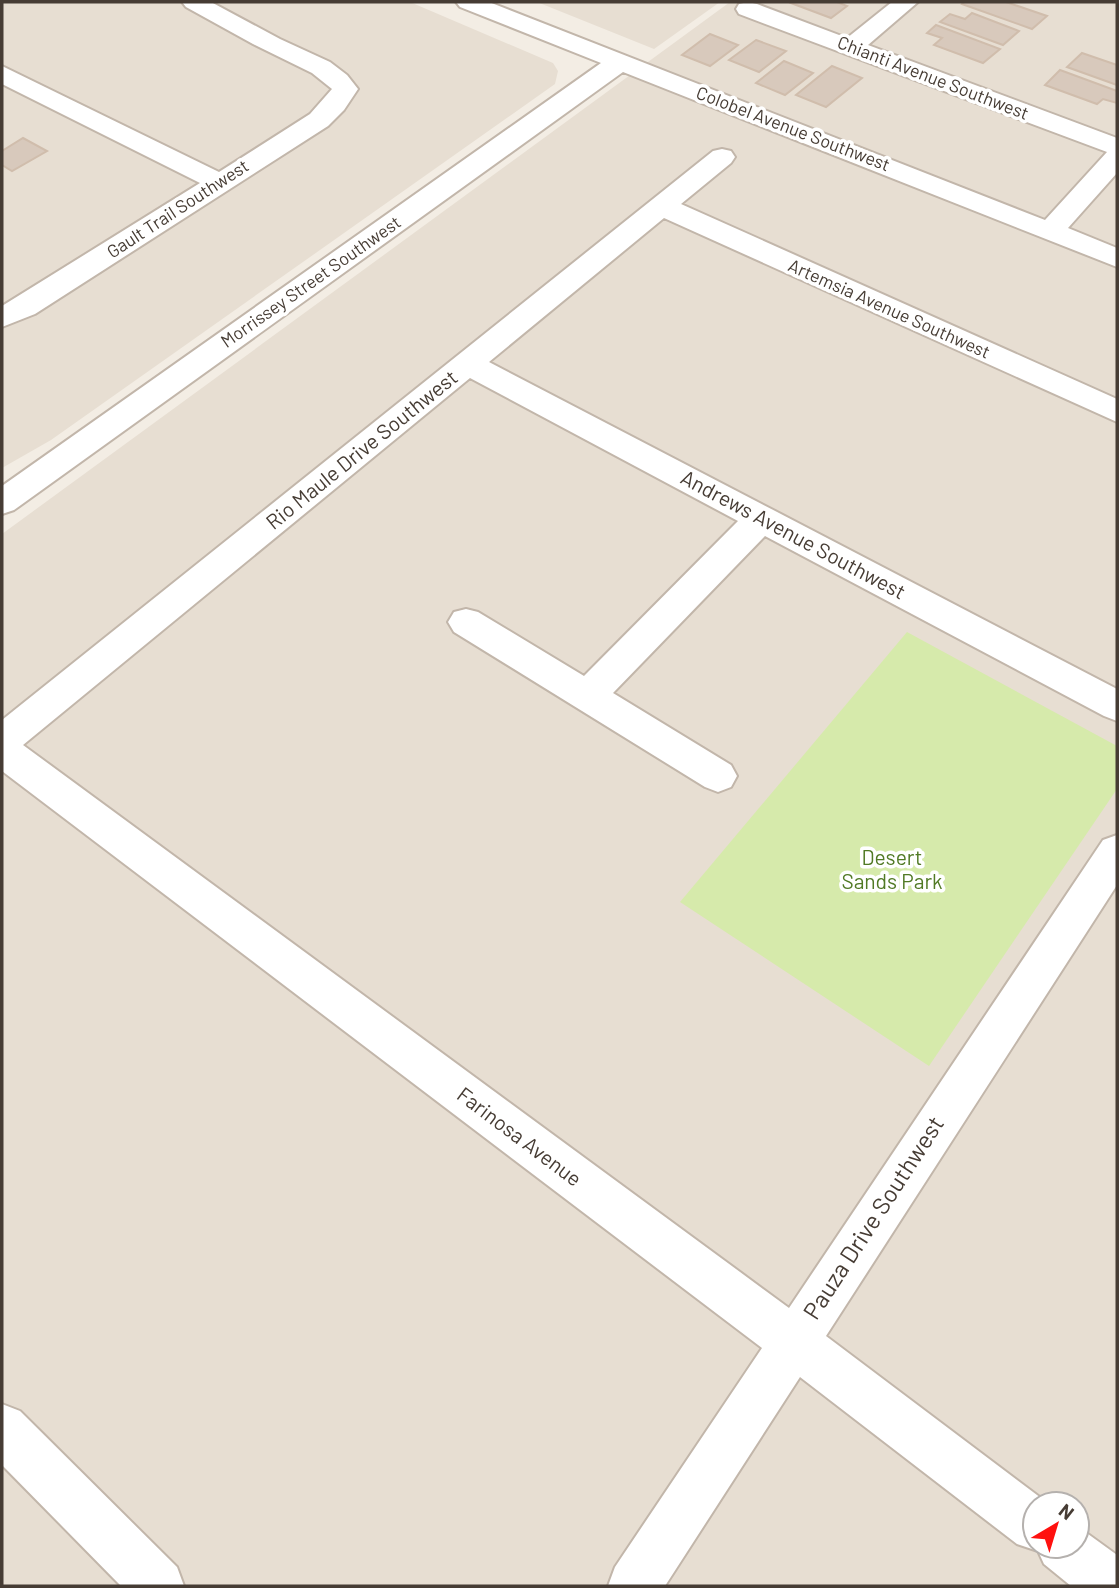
<svg xmlns="http://www.w3.org/2000/svg" width="1119" height="1588" font-family="Barlow,sans-serif">
  <rect width="100%" height="100%" fill="#f3ede4"/>
  <path fill="#e7ded2" fill-rule="evenodd" d="M 2,2 L 410,2 L 553,63 L 558,71 L 555,84 L 51,440 L 2,468 Z
    M 537,2 L 720,2 L 654,49 Z
    M 730,2 L 1117,2 L 1117,1586 L 2,1586 L 2,534 ZM 1035,1504 L 1077,1504 L 1077,1546 L 1035,1546 Z"/>
  <path fill="#d6eaab" d="M 907,632 L 1117,746 L 1117,789 L 929,1066 L 680,902 Z"/>
  <path fill="#d8c9bc" stroke="#d0bdac" stroke-width="2" d="M 793,2 L 837,2 L 847,6 L 831,18 L 791,3 Z
    M 964,2 L 1006,2 L 1047,16 L 1032,29 L 962,4 Z
    M 972,13 L 1019,31 L 1003,45 L 940,22 L 950,14 L 965,19 Z
    M 936,25 L 1000,49 L 983,63 L 934,45 L 942,38 L 927,33 Z
    M 710,34 L 738,45 L 710,66 L 682,55 Z
    M 756,40 L 786,51 L 759,72 L 729,60 Z
    M 1082,53 L 1117,65 L 1117,85 L 1067,67 Z
    M 784,61 L 813,73 L 785,95 L 756,83 Z
    M 832,66 L 862,78 L 826,107 L 796,95 Z
    M 1060,70 L 1117,91 L 1117,103 L 1103,99 L 1097,104 L 1045,85 Z
    M 23,138 L 47,151 L 12,171 L 2,165 L 2,151 Z"/>
  <g fill="none" stroke-linecap="round" stroke-linejoin="round">
    <g stroke="#c2b6aa" stroke-width="4">
      <path id="minor" d="M 182,2 L 211,2 L 280,39 L 330,62 L 347,75 L 358,89 L 344,110 L 328,126 L 35,314 L 2,327 L 2,306 L 200,183 L 2,84 L 2,66 L 219,172 L 310,114 L 332,89 L 312,73 L 253,44 L 186,7 Z
        M 456,2 L 489,2 L 1045,220 L 1107,152 L 739,14 L 736,9 L 739,4 L 748,2 L 757,4 L 847,38 L 892,2 L 918,2 L 868,45 L 1117,138 L 1117,173 L 1068,228 L 1117,248 L 1117,267 L 623,72 L 14,510 L 2,514 L 2,486 L 601,63 L 460,7 Z
        M 722,149 L 731,151 L 735,157 L 731,163 L 681,204 L 1117,399 L 1117,422 L 664,218 L 489,362 L 1117,689 L 1117,721 L 1104,716 L 765,536 L 613,693 L 731,765 L 737,776 L 731,787 L 718,792 L 705,787 L 454,632 L 448,622 L 454,612 L 466,609 L 478,612 L 584,676 L 738,521 L 470,378 L 23,745 L 789,1308 L 1103,840 L 1117,835 L 1117,885 L 826,1336 L 1049,1504 L 1035,1504 L 1035,1546 L 1077,1546 L 1077,1526 L 1117,1555 L 1117,1586 L 1071,1586 L 1044,1564 L 1038,1551 L 1017,1544 L 800,1377 L 665,1586 L 608,1586 L 615,1567 L 762,1348 L 2,771 L 2,720 L 713,151 Z
        M 2,1404 L 20,1411 L 177,1567 L 184,1586 L 121,1586 L 2,1465 Z"/>
    </g>
    <use href="#minor" fill="#fff" fill-rule="evenodd"/>
  </g>
  <g text-anchor="middle" stroke-width="7" stroke-linejoin="round" paint-order="stroke">
    <g font-size="18" fill="#463c34" stroke="#fff">
      <text transform="translate(933 78) rotate(21)" y="6">Chianti Avenue Southwest</text>
      <text transform="translate(793 129) rotate(21)" y="6">Colobel Avenue Southwest</text>
      <text transform="translate(178 209) rotate(-33)" y="6">Gault Trail Southwest</text>
      <text transform="translate(311 282) rotate(-35)" y="6">Morrissey Street Southwest</text>
      <text transform="translate(889 309) rotate(24)" y="6">Artemsia Avenue Southwest</text>
    </g>
    <g font-size="21" fill="#463c34" stroke="#fff">
      <text transform="translate(362 450) rotate(-39)" y="7">Rio Maule Drive Southwest</text>
      <text transform="translate(793 535) rotate(28)" y="7">Andrews Avenue Southwest</text>
      <text transform="translate(519 1137) rotate(37)" y="7">Farinosa Avenue</text>
    </g>
    <g font-size="21" fill="#517a25" stroke="#fff">
      <text x="892" y="865">Desert<tspan x="892" dy="24">Sands Park</tspan></text>
    </g>
    <g font-size="24" fill="#463c34" stroke="#fff">
      <text transform="translate(874 1218) rotate(-57)" y="8">Pauza Drive Southwest</text>
    </g>
  </g>
  <rect width="1119" height="1588" fill="none" stroke="#463c34" stroke-width="7"/>
  <g transform="translate(1056 1525) rotate(38)"><circle r="33" fill="#ffffff" stroke="#b5b1ae" stroke-width="2"/>
  <path d="M0-5L12 26L0 18L-12 26Z" fill="#ff110f"/>
  <text y="-10" font-size="19" font-weight="bold" text-anchor="middle" fill="#463c34">N</text>
  </g>
</svg>
